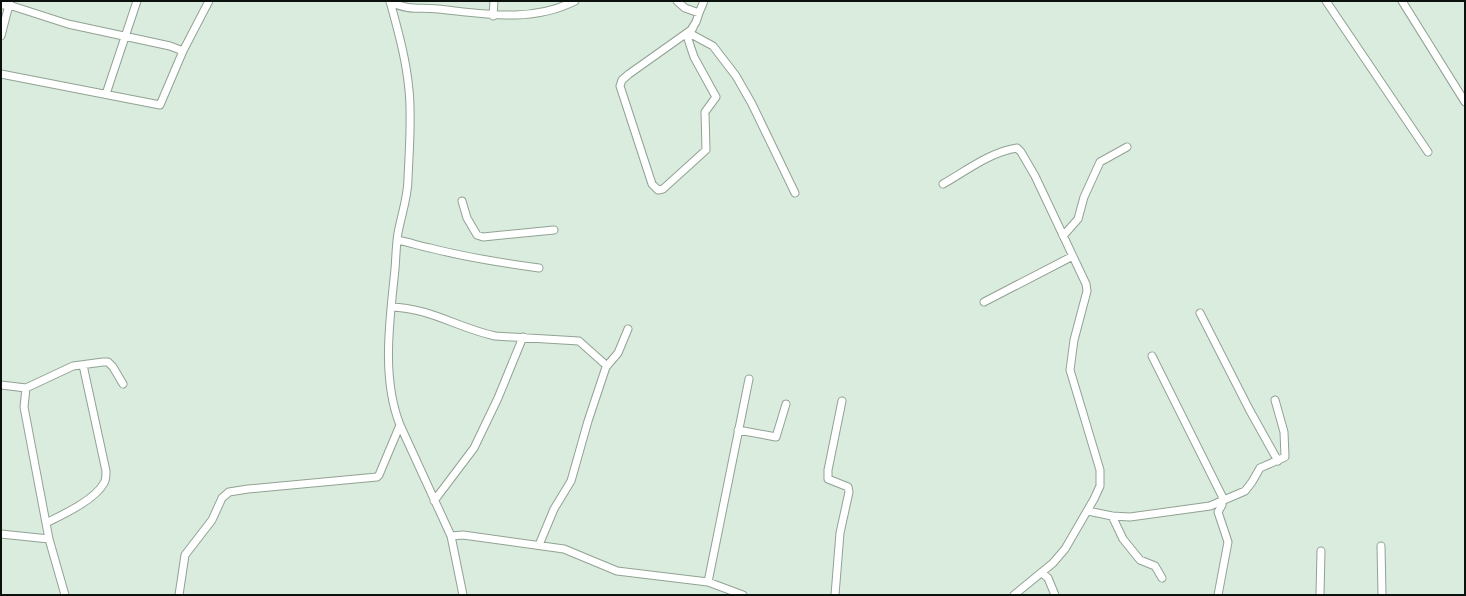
<svg xmlns="http://www.w3.org/2000/svg" width="1466" height="596" font-family="Montserrat,sans-serif">
  <rect width="100%" height="100%" fill="#daecdd"/>
  <g fill="none" stroke-linecap="round" stroke-linejoin="round">
    <g stroke="#91a294" stroke-width="9">
      <path id="minor" d="M 390,1 C 398,31 406,58 409,90 C 412,119 409,152 408,179 C 408,197 401,216 398,233 C 396,245 396,257 395,269 C 390,319 381,377 400,425 L 451,536 L 463,595
        M 677,1 L 685,8 L 699,13 L 704,1
        M 1326,1 L 1428,152
        M 1402,1 L 1465,102
        M 390,2 C 411,11 418,7 438,9 C 485,14 531,23 575,1
        M 1,5 L 9,5 L 68,24 L 170,46 L 183,51
        M 493,16 L 494,1
        M 693,28 L 687,36 L 694,57 L 716,97 L 705,112 L 706,150 L 663,189 L 658,190 L 652,184 L 620,86 L 622,80 L 629,74 L 691,30 L 696,22 L 699,13
        M 689,33 L 713,46 L 736,76 L 752,104 L 795,193
        M 1,36 L 10,1
        M 1,74 L 160,105 L 183,51 L 209,1
        M 106,94 L 137,1
        M 943,184 C 966,171 990,152 1017,148 L 1021,152 L 1035,176 L 1086,284 L 1087,291 L 1074,340 L 1070,370 L 1100,470 L 1100,486 L 1094,499 L 1065,549 L 1053,563 L 1014,595
        M 462,201 L 467,218 L 477,235 L 483,237 L 554,230
        M 1063,236 L 1078,219 L 1084,197 L 1100,162 L 1127,147
        M 397,240 C 409,242 419,246 430,248 C 465,257 502,263 539,268
        M 984,302 L 1073,256
        M 391,307 C 430,308 458,328 495,336 L 579,341 L 607,366
        M 1200,313 L 1249,409 L 1278,461
        M 1152,356 L 1222,496 L 1222,505 L 1218,512 L 1228,542 L 1218,595
        M 1,385 L 26,388 L 73,366 L 103,362 L 108,362 L 113,367 L 123,384
        M 26,388 L 24,407 L 49,539 L 65,595
        M 738,430 L 776,437 L 786,404
        M 434,501 L 474,448 L 498,398 L 523,337
        M 1088,511 L 1112,516 L 1130,517 L 1210,506 L 1245,491 L 1252,482 L 1260,468 L 1285,457 L 1284,432 L 1275,400
        M 1112,516 L 1123,539 L 1140,560 L 1155,566 L 1162,578
        M 46,523 C 62,515 95,500 104,483 C 106,480 106,475 106,471 L 83,365
        M 1,534 L 49,539
        M 451,536 L 463,535 L 564,549 L 617,571 L 708,582 L 743,595
        M 539,545 L 554,509 L 571,481 L 588,421 L 606,367 L 618,353 L 628,329
        M 1381,546 L 1382,595
        M 1042,573 L 1048,578 L 1055,595
        M 708,582 L 749,379
        M 179,595 L 185,555 L 212,520 L 222,498 L 229,492 L 248,489 L 377,477 L 379,475 L 400,425
        M 835,595 L 840,533 L 849,492 L 848,487 L 828,479 L 828,470 L 842,401
        M 1320,595 L 1321,551"/>
    </g>
    <use href="#minor" stroke="#fff" stroke-width="7"/>
  </g>
  <rect width="1466" height="596" fill="none" stroke="#0b120d" stroke-width="4"/>
</svg>
